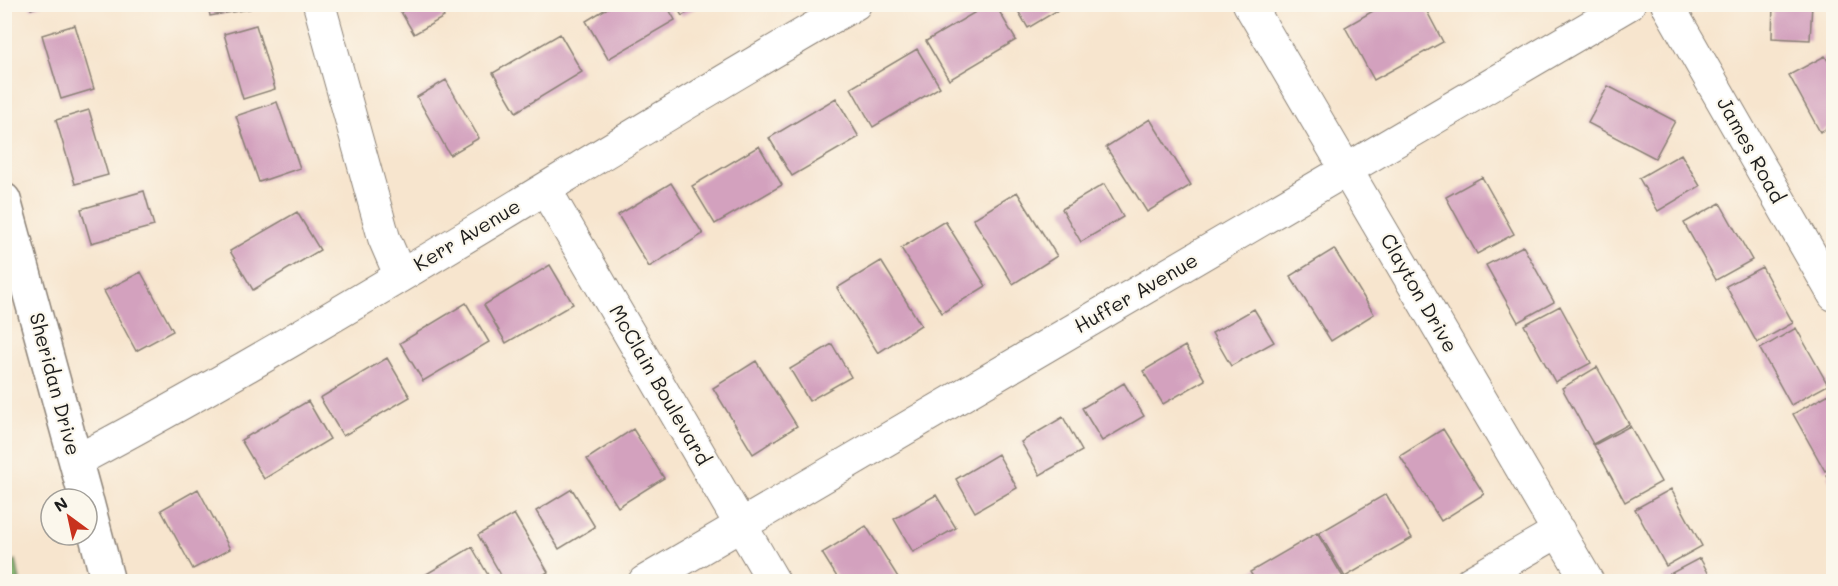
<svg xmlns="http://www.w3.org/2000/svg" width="1838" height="586" font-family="Mali,sans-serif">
  <rect width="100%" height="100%" fill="#fbf7ec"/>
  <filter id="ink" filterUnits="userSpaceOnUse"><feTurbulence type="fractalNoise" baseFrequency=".0167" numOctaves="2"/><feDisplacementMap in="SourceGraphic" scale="12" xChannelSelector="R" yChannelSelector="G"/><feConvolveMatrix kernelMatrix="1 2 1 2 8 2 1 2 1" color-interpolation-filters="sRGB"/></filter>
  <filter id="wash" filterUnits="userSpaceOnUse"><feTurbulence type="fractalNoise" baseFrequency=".008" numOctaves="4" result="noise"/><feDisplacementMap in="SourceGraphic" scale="24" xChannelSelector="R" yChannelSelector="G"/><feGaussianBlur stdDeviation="1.35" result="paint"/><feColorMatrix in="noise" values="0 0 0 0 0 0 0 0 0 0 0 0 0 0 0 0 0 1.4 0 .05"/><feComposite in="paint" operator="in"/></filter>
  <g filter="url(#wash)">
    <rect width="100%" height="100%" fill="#f7e5ce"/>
    <path fill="#83b56f" stroke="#506846" stroke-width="1.5" d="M 16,560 L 20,581 L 5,581 L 5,568 Z"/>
    <g id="blocks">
      <path fill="#d3a1be" d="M 29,4 L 43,4 L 43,5 L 31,9 Z
        M 208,4 L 249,4 L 250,9 L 210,16 Z
        M 614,4 L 666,4 L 675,20 L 608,59 L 586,21 Z
        M 675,4 L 702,4 L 682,16 Z
        M 989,4 L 995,4 L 1016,40 L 949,80 L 926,41 Z
        M 1014,4 L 1068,4 L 1028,28 Z
        M 1385,4 L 1423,4 L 1443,42 L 1374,80 L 1345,27 Z
        M 1773,4 L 1812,4 L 1810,40 L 1772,38 Z
        M 397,5 L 437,5 L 444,17 L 414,34 Z
        M 75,25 L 94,89 L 61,99 L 42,35 Z
        M 256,25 L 275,89 L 243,99 L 224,34 Z
        M 560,34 L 582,72 L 516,112 L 493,73 Z
        M 917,49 L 940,87 L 873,127 L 851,88 Z
        M 1825,56 L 1834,70 L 1834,125 L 1820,132 L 1789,75 Z
        M 446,80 L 479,138 L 450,155 L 417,97 Z
        M 1608,86 L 1675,121 L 1655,158 L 1588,123 Z
        M 836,98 L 859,137 L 792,176 L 769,138 Z
        M 277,102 L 300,168 L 259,182 L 236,116 Z
        M 89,110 L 108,175 L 75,184 L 56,120 Z
        M 1150,119 L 1191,185 L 1147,212 L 1106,147 Z
        M 759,146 L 782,185 L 715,224 L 692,186 Z
        M 1681,154 L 1700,186 L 1658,211 L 1639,178 Z
        M 1482,177 L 1514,234 L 1477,254 L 1446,197 Z
        M 671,183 L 703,234 L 649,267 L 618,215 Z
        M 1104,184 L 1123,217 L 1081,242 L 1062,209 Z
        M 144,191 L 154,226 L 91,243 L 81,209 Z
        M 1017,192 L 1057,256 L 1013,284 L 973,219 Z
        M 1720,203 L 1752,260 L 1716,280 L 1684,223 Z
        M 297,212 L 320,250 L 253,290 L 230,251 Z
        M 945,221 L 986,286 L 942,313 L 901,248 Z
        M 1523,246 L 1554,302 L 1518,322 L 1486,265 Z
        M 1334,249 L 1374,314 L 1331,341 L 1290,276 Z
        M 881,261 L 921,325 L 878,353 L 837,288 Z
        M 550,265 L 573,304 L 506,343 L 484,305 Z
        M 1762,267 L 1793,323 L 1757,343 L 1726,286 Z
        M 141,272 L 173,331 L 136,351 L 104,291 Z
        M 466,303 L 489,342 L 423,381 L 400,343 Z
        M 1560,306 L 1591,363 L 1555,382 L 1524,325 Z
        M 1254,309 L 1274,342 L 1231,366 L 1212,333 Z
        M 1796,328 L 1828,385 L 1791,405 L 1760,349 Z
        M 832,344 L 851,377 L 809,401 L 790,369 Z
        M 1185,346 L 1205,380 L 1163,404 L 1143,371 Z
        M 387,358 L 410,397 L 343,436 L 320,398 Z
        M 756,361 L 797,426 L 753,454 L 713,388 Z
        M 1597,367 L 1629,424 L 1593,444 L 1562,388 Z
        M 1124,383 L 1144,416 L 1102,441 L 1082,408 Z
        M 1829,394 L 1834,402 L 1834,466 L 1825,471 L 1793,414 Z
        M 308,401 L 330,439 L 264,479 L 241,440 Z
        M 1063,417 L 1082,451 L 1040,475 L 1021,442 Z
        M 1630,426 L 1661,482 L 1625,502 L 1594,445 Z
        M 633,429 L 664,478 L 618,507 L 587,459 Z
        M 1443,429 L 1484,494 L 1441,521 L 1400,456 Z
        M 998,454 L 1017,488 L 975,512 L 956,479 Z
        M 1834,472 L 1834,488 L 1827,476 Z
        M 198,489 L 230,549 L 193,569 L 161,510 Z
        M 572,489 L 595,527 L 559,549 L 536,511 Z
        M 1671,489 L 1702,546 L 1666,566 L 1635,509 Z
        M 1386,494 L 1412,538 L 1345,577 L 1319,533 Z
        M 936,495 L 956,528 L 913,552 L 894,519 Z
        M 514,514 L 548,572 L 531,582 L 505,582 L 478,535 Z
        M 866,526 L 901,582 L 840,582 L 822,553 Z
        M 1317,533 L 1343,577 L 1335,582 L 1256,582 L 1250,572 Z
        M 472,547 L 492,582 L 413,582 Z
        M 1700,558 L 1713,582 L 1666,582 L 1664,577 Z"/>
    </g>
  </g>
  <g filter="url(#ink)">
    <use href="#blocks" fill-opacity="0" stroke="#8a8075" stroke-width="1.5"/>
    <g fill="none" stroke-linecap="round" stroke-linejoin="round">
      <g stroke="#8a8075" stroke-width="34">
        <path id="minor" d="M 319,4 L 384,238 L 400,275
          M 1249,4 L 1588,582
          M 1667,4 L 1834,295
          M 545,189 L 774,582
          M 76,461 C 342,320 594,154 855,4
          M 644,582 L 1629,4
          M 1471,582 L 1559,531"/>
      </g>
      <g stroke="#8a8075" stroke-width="36">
        <path id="tertiary" d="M 4,200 L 86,499
          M 87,502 L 108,582"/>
      </g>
      <use href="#minor" stroke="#fff" stroke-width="32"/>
      <use href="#tertiary" stroke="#fff" stroke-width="33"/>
    </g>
  </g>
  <g text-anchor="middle" stroke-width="4.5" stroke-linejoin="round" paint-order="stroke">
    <g font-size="20" fill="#1c1c1c" stroke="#fbf7ec">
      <text transform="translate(1751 150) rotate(61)" y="7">James Road</text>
      <text transform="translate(467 235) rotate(-31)" y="7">Kerr Avenue</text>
      <text transform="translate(1136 293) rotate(-30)" y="7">Huffer Avenue</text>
      <text transform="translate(1419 293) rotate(60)" y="7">Clayton Drive</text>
      <text transform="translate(55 384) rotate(75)" y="7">Sheridan Drive</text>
      <text transform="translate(660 385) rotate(60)" y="7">McClain Boulevard</text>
    </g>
  </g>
  <rect width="1838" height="586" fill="none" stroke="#fbf7ec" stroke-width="24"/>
  <g transform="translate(69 517) rotate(327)"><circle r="28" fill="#fbf7ec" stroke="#a29f99" stroke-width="1.5"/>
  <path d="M0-4.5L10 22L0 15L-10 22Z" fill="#c8321e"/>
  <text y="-9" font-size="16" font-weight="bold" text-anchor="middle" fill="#1c1c1c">N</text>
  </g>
</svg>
